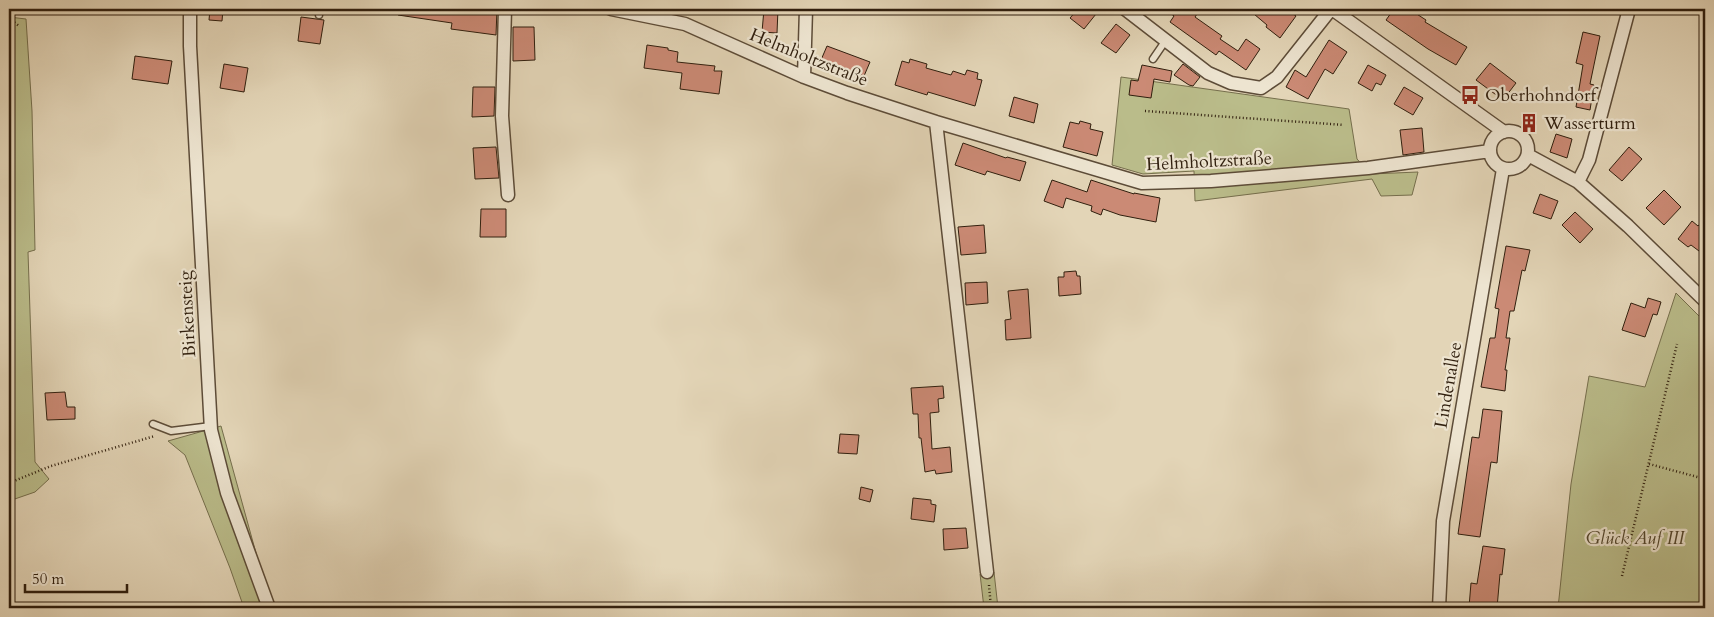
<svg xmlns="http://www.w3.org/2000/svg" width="1714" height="617" font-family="Cardo,serif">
  <rect width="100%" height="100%" fill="#e3d5b7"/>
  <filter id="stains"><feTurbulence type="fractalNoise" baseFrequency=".004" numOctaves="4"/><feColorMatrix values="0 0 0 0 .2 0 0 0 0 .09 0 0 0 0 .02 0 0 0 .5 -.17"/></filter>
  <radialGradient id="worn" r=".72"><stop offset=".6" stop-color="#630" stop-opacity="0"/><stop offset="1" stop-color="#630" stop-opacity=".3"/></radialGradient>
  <path fill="#babc8a" stroke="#756e4c" d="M 9,17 L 26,19 L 32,111 L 35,250 L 28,252 L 35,462 L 49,479 L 35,492 L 9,501 Z
    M 1121,77 L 1349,109 L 1357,159 L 1371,174 L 1418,172 L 1412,195 L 1381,196 L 1372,179 L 1195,201 L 1194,171 L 1143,174 L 1112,165 Z
    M 1676,293 L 1705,322 L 1705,608 L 1558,608 L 1571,484 L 1589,376 L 1645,387 Z
    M 221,426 L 267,593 L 273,608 L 244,608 L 230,568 L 185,455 L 168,441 Z
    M 994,572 L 998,608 L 984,608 L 980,574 Z"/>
  <path fill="#cb8a75" stroke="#301f0e" d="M 210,9 L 223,9 L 222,21 L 209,20 Z
    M 398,9 L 497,9 L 496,35 L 451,29 L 452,23 L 398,15 Z
    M 764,9 L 778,9 L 777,33 L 762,32 Z
    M 1078,9 L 1100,9 L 1084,29 L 1070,18 Z
    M 1165,9 L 1190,9 L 1197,14 L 1195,17 L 1222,36 L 1220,39 L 1238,51 L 1246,39 L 1260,49 L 1246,70 L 1219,51 L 1216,55 L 1170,22 L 1174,16 Z
    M 1248,9 L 1286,9 L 1296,16 L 1280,38 L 1266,27 L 1267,25 Z
    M 1394,9 L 1409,9 L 1426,20 L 1425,22 L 1467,47 L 1456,65 L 1428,49 L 1386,20 Z
    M 301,17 L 324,20 L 320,44 L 298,41 Z
    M 1116,24 L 1130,35 L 1116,53 L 1101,43 Z
    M 513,27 L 534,27 L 535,60 L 513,61 Z
    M 1583,32 L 1600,36 L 1590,84 L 1594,85 L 1590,110 L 1576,107 L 1583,65 L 1576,63 Z
    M 1329,40 L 1347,52 L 1333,74 L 1325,69 L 1308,99 L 1286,87 L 1295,70 L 1306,77 Z
    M 647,45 L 668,48 L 668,50 L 678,52 L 677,62 L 715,66 L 714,71 L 722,71 L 719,94 L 680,89 L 682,73 L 644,68 Z
    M 827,46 L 870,62 L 864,76 L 821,60 Z
    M 135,56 L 172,61 L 168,84 L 132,79 Z
    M 910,59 L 927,64 L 926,68 L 951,75 L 953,71 L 965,75 L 967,70 L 978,73 L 977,79 L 982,80 L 975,106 L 928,92 L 927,95 L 895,85 L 902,61 L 909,63 Z
    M 1490,63 L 1516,83 L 1503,100 L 1476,80 Z
    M 224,64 L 248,68 L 244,92 L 220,88 Z
    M 1183,64 L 1200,77 L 1193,86 L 1189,85 L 1174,75 Z
    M 1142,65 L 1172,71 L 1170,82 L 1154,79 L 1151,98 L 1129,95 L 1131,80 L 1138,81 Z
    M 1368,65 L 1386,75 L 1381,85 L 1376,83 L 1372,91 L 1358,83 Z
    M 473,87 L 495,87 L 494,116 L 472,117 Z
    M 1404,87 L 1423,98 L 1413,115 L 1394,104 Z
    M 1014,97 L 1038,104 L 1034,123 L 1009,116 Z
    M1522 123a7 7 0 1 1 14 0a7 7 0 1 1-14 0Z
    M 1080,121 L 1091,124 L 1090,129 L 1103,132 L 1097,156 L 1063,147 L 1070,122 L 1079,124 Z
    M 1422,128 L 1424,152 L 1403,155 L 1400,130 Z
    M 1556,134 L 1572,139 L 1567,158 L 1550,152 Z
    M 963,143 L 1006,158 L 1007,157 L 1026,162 L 1020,181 L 987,171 L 985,175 L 955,165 Z
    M 496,147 L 499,178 L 475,179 L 473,148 Z
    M 1629,147 L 1642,159 L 1622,181 L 1609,170 Z
    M 1052,180 L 1087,192 L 1091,180 L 1134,194 L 1134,193 L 1160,198 L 1156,222 L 1120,215 L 1103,209 L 1101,215 L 1091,211 L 1092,206 L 1066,198 L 1063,208 L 1044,201 Z
    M 1664,190 L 1681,207 L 1664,225 L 1646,208 Z
    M 1540,194 L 1558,201 L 1551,219 L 1533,213 Z
    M 481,209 L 506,209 L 506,237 L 480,237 Z
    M 1575,212 L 1593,229 L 1580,243 L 1562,225 Z
    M 1705,218 L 1705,243 L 1699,251 L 1691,245 L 1688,247 L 1678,239 L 1692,221 L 1698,226 Z
    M 984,225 L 986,253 L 961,255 L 958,227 Z
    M 1506,246 L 1530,250 L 1525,271 L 1522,270 L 1514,311 L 1510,311 L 1506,338 L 1510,338 L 1505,370 L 1507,370 L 1505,391 L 1481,387 L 1490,338 L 1495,338 L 1499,309 L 1495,308 Z
    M 1076,271 L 1077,276 L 1080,276 L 1081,294 L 1059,296 L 1058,277 L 1064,277 L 1064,272 Z
    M 987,282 L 988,303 L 966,305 L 965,283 Z
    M 1028,289 L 1031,338 L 1006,340 L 1005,320 L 1011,319 L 1008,291 Z
    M 1648,298 L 1661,302 L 1657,315 L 1653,314 L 1645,337 L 1622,330 L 1631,303 L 1645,308 Z
    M 943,386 L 944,398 L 938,399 L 939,412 L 930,413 L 932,449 L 950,447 L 952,472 L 936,474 L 935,470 L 925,472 L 921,438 L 919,438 L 918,414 L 913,414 L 911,388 Z
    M 65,392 L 67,407 L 75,407 L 75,419 L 47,420 L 45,393 Z
    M 1483,409 L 1502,411 L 1497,463 L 1491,462 L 1480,537 L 1458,534 L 1472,437 L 1479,438 Z
    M 840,434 L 859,435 L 857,454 L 838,453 Z
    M 861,487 L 873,490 L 870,502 L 859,499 Z
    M 913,498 L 931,500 L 931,504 L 936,505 L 934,522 L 911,519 Z
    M 966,528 L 968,548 L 944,550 L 943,529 Z
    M 1483,546 L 1505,549 L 1502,575 L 1500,574 L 1497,608 L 1469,607 L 1471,583 L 1477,584 Z"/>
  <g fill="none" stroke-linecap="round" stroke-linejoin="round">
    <g stroke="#5d4c38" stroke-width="9">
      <path id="service" d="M 319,15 L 319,9
        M 1153,59 L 1166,40
        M 153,424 L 171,431 L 211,426"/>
    </g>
    <g stroke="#5d4c38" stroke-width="15">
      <path id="minor" d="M 190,9 L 190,46 L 211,430 L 227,493 L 269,608
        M 505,9 L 502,116 L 508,195
        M 611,9 L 685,24 L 804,77 L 847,93 L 936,122 L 1142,183 L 1211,181 L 1368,168 L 1490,151
        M 1125,9 L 1208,73 L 1231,83 L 1261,88 L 1277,77 L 1331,9
        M 1332,9 L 1504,132
        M 804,77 L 806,9
        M 936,122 L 987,572
        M1490 150a19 19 0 1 1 38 0a19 19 0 1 1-38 0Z
        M 1528,155 L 1578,182 L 1628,226 L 1705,301
        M 1578,182 L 1589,160 L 1629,9
        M 1439,608 L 1443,521 L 1503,169"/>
    </g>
    <path stroke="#301f0e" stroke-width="2.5" stroke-dasharray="1 2.5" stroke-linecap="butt" d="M 9,18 L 19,26
      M 1145,111 L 1344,125
      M 1649,464 L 1705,479
      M 9,483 L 51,466 L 155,436
      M 1622,576 L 1677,344
      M 989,585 L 991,608"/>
    <use href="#service" stroke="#ede4d0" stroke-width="6"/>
    <use href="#minor" stroke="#ede4d0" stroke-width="12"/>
  </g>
  <defs>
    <g id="bus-bare" transform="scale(1.5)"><path d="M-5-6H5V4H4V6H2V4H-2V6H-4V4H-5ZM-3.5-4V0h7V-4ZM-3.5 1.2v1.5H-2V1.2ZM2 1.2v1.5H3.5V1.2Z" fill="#8f2418" stroke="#ede4d0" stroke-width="2.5" paint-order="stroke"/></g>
    <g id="building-bare" transform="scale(1.5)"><path d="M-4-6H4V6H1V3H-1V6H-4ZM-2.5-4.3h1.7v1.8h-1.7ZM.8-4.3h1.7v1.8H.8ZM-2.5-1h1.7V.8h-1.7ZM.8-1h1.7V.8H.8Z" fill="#8f2418" stroke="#ede4d0" stroke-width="2.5" paint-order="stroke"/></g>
  </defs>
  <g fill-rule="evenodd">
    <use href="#bus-bare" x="1470" y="95"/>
    <use href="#building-bare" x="1529" y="123"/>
  </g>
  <g text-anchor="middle" stroke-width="4.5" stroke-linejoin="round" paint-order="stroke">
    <g font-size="18" fill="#301f0e" stroke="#ede4d0">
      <text transform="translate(809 57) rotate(22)" y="6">Helmholtzstraße</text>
      <text transform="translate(1209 161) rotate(-3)" y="6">Helmholtzstraße</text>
      <text transform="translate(187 314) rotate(-93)" y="6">Birkensteig</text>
      <text transform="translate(1448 385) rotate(-80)" y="6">Lindenallee</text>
    </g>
    <g font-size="18" fill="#301f0e" stroke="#ede4d0" text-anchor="start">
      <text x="1485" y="101">Oberhohndorf</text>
      <text x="1544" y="129">Wasserturm</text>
    </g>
    <g font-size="18" font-style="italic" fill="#52462d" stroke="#ede4d0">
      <text x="1635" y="544">Glück Auf III</text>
    </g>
  </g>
  <rect width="1714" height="617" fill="none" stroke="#e3d5b7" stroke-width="30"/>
  <rect x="10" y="10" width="1694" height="597" fill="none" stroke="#301f0e" stroke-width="2.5"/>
  <rect x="15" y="15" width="1684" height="587" fill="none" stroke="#301f0e"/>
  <path d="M25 584v8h102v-8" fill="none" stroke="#301f0e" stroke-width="2.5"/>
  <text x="32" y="584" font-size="15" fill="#301f0e" stroke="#ede4d0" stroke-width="4" paint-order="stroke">50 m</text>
  <rect width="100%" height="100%" filter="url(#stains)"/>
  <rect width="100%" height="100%" fill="url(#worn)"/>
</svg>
